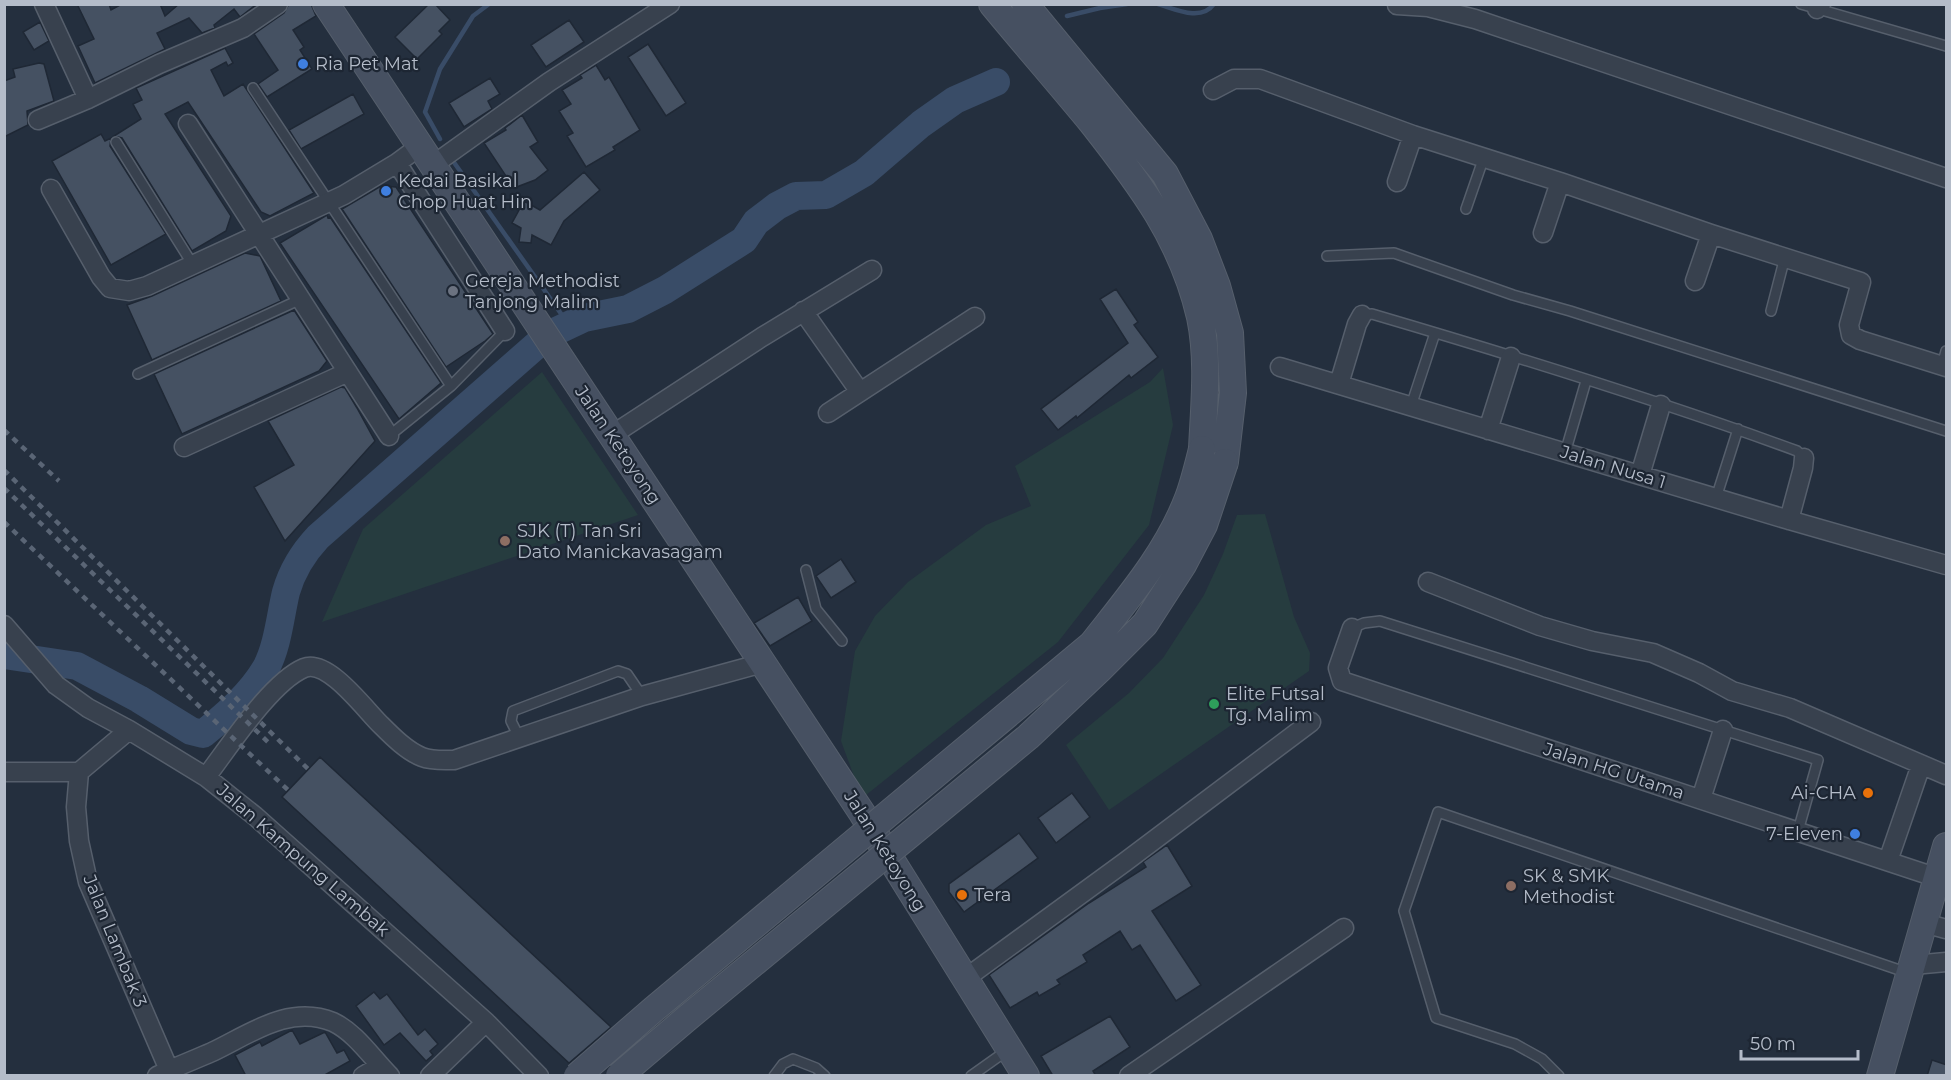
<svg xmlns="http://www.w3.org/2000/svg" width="1951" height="1080" font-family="Montserrat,sans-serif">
  <rect width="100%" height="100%" fill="#242f3e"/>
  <path fill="#263c3f" d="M 1163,368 L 1173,425 L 1149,525 L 1058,642 L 866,795 L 855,779 L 841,741 L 855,651 L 875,616 L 908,582 L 986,525 L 1031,506 L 1015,466 L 1150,382 Z
    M 542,372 L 638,515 L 322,622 L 363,529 Z
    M 1265,514 L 1294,617 L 1310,653 L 1309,671 L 1109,810 L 1066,745 L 1129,693 L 1163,658 L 1204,595 L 1223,554 L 1237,515 Z"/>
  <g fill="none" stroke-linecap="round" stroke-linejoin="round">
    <path stroke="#394c67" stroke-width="4.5" d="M 1158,4 C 1175,9 1201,22 1214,4
      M 1067,16 L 1100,8 L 1127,4
      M 440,139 L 425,112 L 440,69 L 473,16 L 489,4
      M 453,161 L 569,325"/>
    <path stroke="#394c67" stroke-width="28" d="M 4,655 L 77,666 L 139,699 L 191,731 L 203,734 C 227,714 250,695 266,668 C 278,645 280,617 286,592 C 292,571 303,553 318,537 L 548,335 L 584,318 L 628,309 L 665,290 L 744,240 L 756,222 L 777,206 L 796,196 L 826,195 L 864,173 L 921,124 L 955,100 L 996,82"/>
  </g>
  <path fill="#455162" stroke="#1f2835" stroke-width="1.5" d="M 77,4 L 109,4 L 111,10 L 122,4 L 160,4 L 165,16 L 179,4 L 257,4 L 240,17 L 234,9 L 214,25 L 215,28 L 202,33 L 189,18 L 157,33 L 165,49 L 95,83 L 78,46 L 94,39 Z
    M 289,4 L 311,4 L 316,16 L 293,30 L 304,47 L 300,50 L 312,69 L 267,97 L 258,84 L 278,70 L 254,34 L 284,13 Z
    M 429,4 L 435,4 L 450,20 L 439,31 L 442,34 L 417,59 L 395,37 Z
    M 569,20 L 584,42 L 546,67 L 531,45 Z
    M 40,22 L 49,41 L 34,50 L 23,32 Z
    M 648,44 L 686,103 L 666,116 L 628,57 Z
    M 225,48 L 233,63 L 228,66 L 226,62 L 211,70 L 224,96 L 243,84 L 314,193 L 270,216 L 261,212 L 188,102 L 165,114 L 231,216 L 226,231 L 192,251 L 122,138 L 114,136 L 141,119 L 133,104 L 142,100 L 136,88 Z
    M 39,63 L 44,64 L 54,101 L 27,111 L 28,125 L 4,137 L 4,81 L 15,77 L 13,69 Z
    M 596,65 L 605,80 L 609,77 L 640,130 L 613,147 L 615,150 L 586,167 L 567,136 L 573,133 L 559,111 L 571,104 L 562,90 L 582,78 L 580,75 Z
    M 490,78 L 500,94 L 488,101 L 492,109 L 464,127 L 449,103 Z
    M 353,94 L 364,114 L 301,149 L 289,130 Z
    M 522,115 L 538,142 L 530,147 L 548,170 L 535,180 L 514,188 L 484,143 L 506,130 L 505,128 Z
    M 101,134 L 105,141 L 111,138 L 110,146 L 166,234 L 111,265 L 52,161 Z
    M 584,172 L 600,190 L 564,221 L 551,245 L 532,235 L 531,243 L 519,242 L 521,228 L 512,223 L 524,201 L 540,210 Z
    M 381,186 L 396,187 L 493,334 L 485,341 L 446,367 L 342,209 Z
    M 327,215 L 328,218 L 330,217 L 441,383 L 399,419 L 280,243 Z
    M 245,253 L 260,256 L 281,301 L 152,360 L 127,305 L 152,296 Z
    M 1116,289 L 1138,322 L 1134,325 L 1158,357 L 1131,378 L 1129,375 L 1077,418 L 1076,416 L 1058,430 L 1041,409 L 1128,343 L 1100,299 Z
    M 294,310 L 327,361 L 319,371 L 182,434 L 154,374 Z
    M 341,387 L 345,388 L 357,408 L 375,441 L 285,541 L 254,487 L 294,465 L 268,421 Z
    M 841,559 L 856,582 L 831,598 L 816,576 Z
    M 798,597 L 812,621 L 770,646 L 754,623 Z
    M 320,757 L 611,1027 L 569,1063 L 282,797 Z
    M 1072,793 L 1090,817 L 1056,843 L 1038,818 Z
    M 1019,833 L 1038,858 L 964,912 L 949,892 L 949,884 Z
    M 1167,845 L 1192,886 L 1152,911 L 1201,985 L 1176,1001 L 1140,945 L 1132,950 L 1120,931 L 1083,955 L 1087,962 L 1057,980 L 1060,984 L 1039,996 L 1037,992 L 1010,1008 L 989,975 L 1089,903 L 1146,867 L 1143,862 Z
    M 374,992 L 380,999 L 387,994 L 418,1035 L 425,1029 L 438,1044 L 430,1051 L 433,1055 L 426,1061 L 400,1033 L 384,1045 L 356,1006 Z
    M 1110,1016 L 1130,1047 L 1093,1071 L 1096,1076 L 1053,1076 L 1041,1056 Z
    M 292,1030 L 300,1044 L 325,1032 L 337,1053 L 344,1050 L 350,1061 L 323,1076 L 246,1076 L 235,1055 L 260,1042 L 262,1046 Z
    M 1932,1060 L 1947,1065 L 1947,1076 L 1927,1076 Z"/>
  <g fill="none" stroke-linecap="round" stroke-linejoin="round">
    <g stroke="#565f6c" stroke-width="12">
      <path id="lane" d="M 1801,4 L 1946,46
        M 253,88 L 451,386
        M 116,142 L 193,265
        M 1466,209 L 1484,157
        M 1327,256 L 1394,253 L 1513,295 L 1570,311 L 1946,431
        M 1771,311 L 1785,257
        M 1362,315 L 1372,314 C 1515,356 1658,400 1797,451 L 1804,458
        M 1942,366 L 1946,351
        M 138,374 L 301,299
        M 1411,406 L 1435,333
        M 389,436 L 451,386 L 505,331
        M 1565,453 L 1586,381
        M 1716,498 L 1738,429
        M 806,570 L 816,609 L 842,641
        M 1352,628 L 1364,623 L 1380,621 L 1818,760 L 1798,831
        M 519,737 L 511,721 L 513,711 L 618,671 L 627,674 L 642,696
        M 774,1076 L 783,1064 L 793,1059 L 816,1068 L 825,1076
        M 971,1076 L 1009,1049
        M 1559,1076 L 1542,1059 L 1515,1044 L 1436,1018 L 1404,911 L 1438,812 L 1908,973"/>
    </g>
    <g stroke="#565f6c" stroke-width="21">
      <path id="street" d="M 44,4 L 88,99
        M 1397,5 L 1428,7 L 1475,19 L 1946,178
        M 1817,9 L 1821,4
        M 1213,90 L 1234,79 L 1260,79 L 1413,135 L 1560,182 L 1711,234 L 1861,282 L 1849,325 L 1851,335 L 1860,340 L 1946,367
        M 38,120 L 88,99 L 159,64 L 243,28 L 278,4
        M 188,124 L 389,436
        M 397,163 L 505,331
        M 433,165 L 549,82 L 670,4
        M 1397,182 L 1413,135
        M 51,189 L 101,277 L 110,288 L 129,291 L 147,286 L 344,195 L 397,163 L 420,146
        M 1543,233 L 1560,182
        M 1695,281 L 1711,234
        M 803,311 L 860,392
        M 1280,367 L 1789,520 L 1946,565
        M 1339,384 L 1357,324 L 1362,315
        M 828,413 L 975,317
        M 1488,430 L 1511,357
        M 612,435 L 762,337 L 872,270
        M 184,447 L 348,372
        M 1640,475 L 1661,405
        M 1789,520 L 1803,468 L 1804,458
        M 1428,582 L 1540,626 L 1592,641 L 1653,653 L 1699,673 L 1732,691 L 1790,708 L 1946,775
        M 4,625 L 56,685 L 88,708 L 129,730 L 206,777 L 255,816 L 486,1022 L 539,1076
        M 1352,628 L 1338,668 L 1342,681 L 1938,878
        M 4,772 L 79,772 L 129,730
        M 79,772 L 76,807 L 79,841 L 88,882 L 169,1070
        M 206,777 C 229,747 271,682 304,668 C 328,658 366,711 382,726 C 393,737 407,751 422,757 C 432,761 443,760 454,760 L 642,696 L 763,663
        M 1701,799 L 1723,730
        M 1888,861 L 1921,765
        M 1924,923 L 1946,929
        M 1913,965 L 1946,962
        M 966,978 L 1125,862 L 1311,722
        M 157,1076 C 175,1067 194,1060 212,1052 C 250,1034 289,1004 333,1022 C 356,1033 372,1058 390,1076
        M 363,1076 L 380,1066
        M 430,1076 L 486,1022
        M 1129,1076 L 1344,928"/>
    </g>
    <g stroke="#565f6c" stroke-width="28">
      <path id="secondary" d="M 326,4 L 862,813 L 1026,1076
        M 992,4 C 1025,44 1059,83 1092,123 C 1140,184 1182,239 1200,317 C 1209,360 1204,405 1202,449
        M 1025,4 L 1165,174 L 1199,239 L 1217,286 L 1230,333 L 1233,393 L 1225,462
        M 1880,1076 L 1946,846"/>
    </g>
    <use href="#lane" stroke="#38414e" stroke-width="9"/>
    <use href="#street" stroke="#38414e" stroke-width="18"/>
    <use href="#secondary" stroke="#465061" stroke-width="26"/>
    <path stroke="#5a6575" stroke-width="4.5" stroke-dasharray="6 6" stroke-linecap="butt" d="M 4,430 L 59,481
      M 4,470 L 308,769
      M 4,488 L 270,744
      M 4,522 L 288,790"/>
    <g stroke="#565f6c" stroke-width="28" stroke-linecap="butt">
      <path id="secondary-bridge" d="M 577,1076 L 654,1009 L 1092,644 C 1128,598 1167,553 1188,498 C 1194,482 1198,465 1202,449
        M 619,1076 L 686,1019 L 1028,737 L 1099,670 L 1145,624 L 1183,565 L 1204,525 L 1225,462"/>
    </g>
    <use href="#secondary-bridge" stroke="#465061" stroke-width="26"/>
  </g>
  <g fill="#3f7fe0" stroke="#1d2633" stroke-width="2">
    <circle cx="303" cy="64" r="6"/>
    <circle cx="386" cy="191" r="6"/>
    <circle cx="1855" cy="834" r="6"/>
  </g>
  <circle fill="#6b7280" stroke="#1d2633" stroke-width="2" cx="453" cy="291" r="6"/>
  <g fill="#8d6e63" stroke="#1d2633" stroke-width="2">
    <circle cx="505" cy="541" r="6"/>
    <circle cx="1511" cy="886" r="6"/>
  </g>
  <circle fill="#2e9e5b" stroke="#1d2633" stroke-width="2" cx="1214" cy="704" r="6"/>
  <g fill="#e8710a" stroke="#1d2633" stroke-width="2">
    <circle cx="1868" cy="793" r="6"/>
    <circle cx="962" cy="895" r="6"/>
  </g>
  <g text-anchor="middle" stroke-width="4.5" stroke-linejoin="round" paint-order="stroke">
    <g font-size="18" fill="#b4bcc9" stroke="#1d2633" text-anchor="start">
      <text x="315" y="70">Ria Pet Mat</text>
      <text x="398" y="187">Kedai Basikal<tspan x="398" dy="21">Chop Huat Hin</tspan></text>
      <text x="465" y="287">Gereja Methodist<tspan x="465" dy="21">Tanjong Malim</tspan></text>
      <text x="517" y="537">SJK (T) Tan Sri<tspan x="517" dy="21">Dato Manickavasagam</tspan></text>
      <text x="1226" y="700">Elite Futsal<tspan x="1226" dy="21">Tg. Malim</tspan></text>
      <text x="1856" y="799" text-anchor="end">Ai-CHA</text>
      <text x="1843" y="840" text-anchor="end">7-Eleven</text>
      <text x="1523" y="882">SK &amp; SMK<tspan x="1523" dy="21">Methodist</tspan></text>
      <text x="974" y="901">Tera</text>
    </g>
    <g font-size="18" fill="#b4bcc9" stroke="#1d2633">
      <text transform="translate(618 445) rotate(56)" y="6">Jalan Ketoyong</text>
      <text transform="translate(1613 467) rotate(17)" y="6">Jalan Nusa 1</text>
      <text transform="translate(1614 771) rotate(18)" y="6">Jalan HG Utama</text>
      <text transform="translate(885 851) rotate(58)" y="6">Jalan Ketoyong</text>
      <text transform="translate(303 860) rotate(41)" y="6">Jalan Kampung Lambak</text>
      <text transform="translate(115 941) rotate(68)" y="6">Jalan Lambak 3</text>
    </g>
  </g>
  <rect width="1951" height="1080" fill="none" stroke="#b4bcc9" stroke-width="12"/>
  <path d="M1741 1050v9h117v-9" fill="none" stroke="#b4bcc9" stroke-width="3"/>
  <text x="1750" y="1050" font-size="18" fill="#b4bcc9" stroke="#1d2633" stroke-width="4.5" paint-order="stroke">50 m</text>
</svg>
